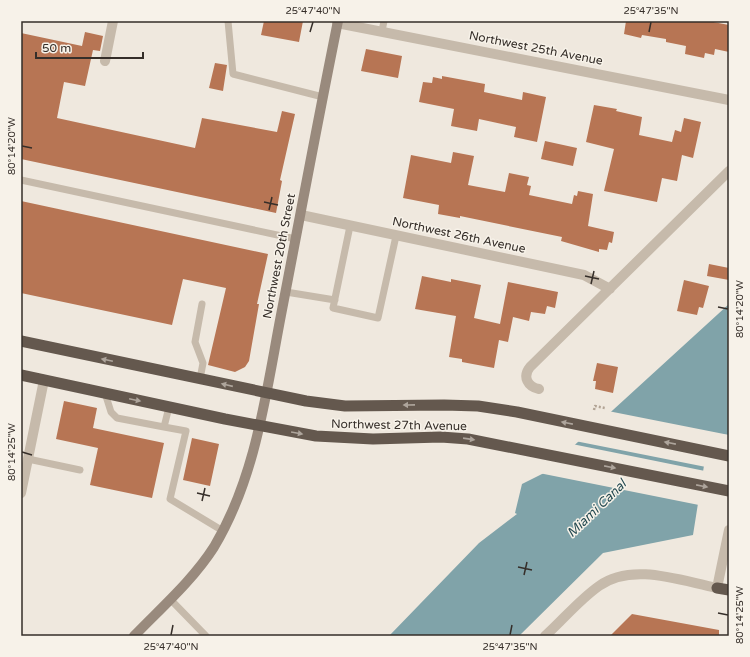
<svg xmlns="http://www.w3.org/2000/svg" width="750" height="657" font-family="'Varela Round',sans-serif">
  <rect width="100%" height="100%" fill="#efe8de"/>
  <path fill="#80a3a9" d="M 729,304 L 729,435 L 709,434 L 693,535 L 603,553 L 519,636 L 389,636 L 479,543 L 517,514 L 515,513 L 522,484 L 544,473 Z"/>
  <path fill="#efe8de" d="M 608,411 L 729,435 L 729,437 L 711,436 L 706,467 L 575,441 Z
    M 572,444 L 705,471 L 699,505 L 539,473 Z"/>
  <path fill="#b77554" d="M 264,21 L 303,21 L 299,42 L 261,35 Z
    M 626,21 L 708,21 L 729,25 L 729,52 L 715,49 L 714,55 L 705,53 L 704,58 L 685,54 L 686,46 L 666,42 L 666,39 L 642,35 L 641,38 L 624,34 Z
    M 85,32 L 103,36 L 100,51 L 93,50 L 85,86 L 64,82 L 57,118 L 195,148 L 202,118 L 277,132 L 282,111 L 295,114 L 280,180 L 282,181 L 276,213 L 21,159 L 21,33 L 82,46 Z
    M 366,49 L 402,56 L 398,78 L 361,71 Z
    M 215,63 L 227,65 L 223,91 L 209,88 Z
    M 442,76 L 485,84 L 484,92 L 522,100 L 523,92 L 546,97 L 537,142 L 514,137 L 516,127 L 479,119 L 477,131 L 451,126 L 454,109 L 419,102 L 423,82 L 432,83 L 433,77 L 442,79 Z
    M 594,105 L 617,109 L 616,111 L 642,117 L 639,135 L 672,142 L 675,130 L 681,132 L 684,118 L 701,122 L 693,158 L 682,155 L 677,181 L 662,178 L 657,202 L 604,191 L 614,149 L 586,142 Z
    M 545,141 L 577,148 L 573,166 L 541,159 Z
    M 453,152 L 474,156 L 468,185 L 505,192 L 509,173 L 529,177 L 527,185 L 531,186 L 529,195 L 572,204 L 574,195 L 577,196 L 578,191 L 593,194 L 588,226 L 614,232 L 612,243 L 609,242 L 607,250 L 599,249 L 599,252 L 561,241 L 562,237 L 460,216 L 460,218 L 438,214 L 439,205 L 403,198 L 411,155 L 451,163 Z
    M 21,201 L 268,254 L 257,304 L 259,304 L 249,361 L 245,367 L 235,372 L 208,365 L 226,288 L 183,279 L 172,325 L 21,293 Z
    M 709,264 L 729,268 L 729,280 L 707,276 Z
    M 422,276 L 451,282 L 451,279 L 481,285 L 474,318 L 500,324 L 508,282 L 558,292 L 555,308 L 547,306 L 545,314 L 531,312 L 529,321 L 513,317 L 508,342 L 499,340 L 494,368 L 462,362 L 462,359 L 449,357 L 456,316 L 415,309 Z
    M 684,280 L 709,286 L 703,308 L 699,307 L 697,315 L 677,311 Z
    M 597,363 L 618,367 L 613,393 L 595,389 L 596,381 L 593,381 Z
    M 64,401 L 97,408 L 93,428 L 164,443 L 152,498 L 90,485 L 98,448 L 56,439 Z
    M 192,438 L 219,444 L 210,486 L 183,480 Z
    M 632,614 L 719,630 L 719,636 L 610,636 Z"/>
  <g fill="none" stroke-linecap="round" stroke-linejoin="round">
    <path stroke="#b2a495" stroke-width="2.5" stroke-dasharray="2 2" stroke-linecap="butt" d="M 594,410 L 595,406 L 605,408"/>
    <path stroke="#c6baab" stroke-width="7" d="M 228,21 L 233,74 L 323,97
      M 382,31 L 384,21
      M 21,180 L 296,239
      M 350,226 L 333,308 L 378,318 L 396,236
      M 286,292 L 335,300
      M 200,379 L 203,363 L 195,342 L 202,304
      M 105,393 L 111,412 L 117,418 L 164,427
      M 169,407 L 164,427 L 186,431 L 170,499 L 223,531
      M 28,459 L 80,470
      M 170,599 L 206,636"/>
    <path stroke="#c6baab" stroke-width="10" d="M 105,61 L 113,21
      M 301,215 L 584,275 L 610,289
      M 539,389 C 528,387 522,377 530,367 L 729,171
      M 21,493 L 44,380"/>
    <path stroke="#c6baab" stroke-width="10" d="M 337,23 L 729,100
      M 545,636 C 563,620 579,600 599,586 C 632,562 681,581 717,588 L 729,530"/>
    <path stroke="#998a7d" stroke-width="10" d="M 134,636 C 161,608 193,580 214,547 C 256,477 266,393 281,315 C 300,217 318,119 338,21"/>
    <path stroke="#64584e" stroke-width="11" d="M 21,341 L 306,401 L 345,406 L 444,405 L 478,406 L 517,412 L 729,456
      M 21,375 L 225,419 L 316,436 L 373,439 L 441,437 L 468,439 L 729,491
      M 717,588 L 729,590"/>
  </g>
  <defs><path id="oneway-solid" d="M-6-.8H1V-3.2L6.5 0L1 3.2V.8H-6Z"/></defs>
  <g fill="#aea59c">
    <use href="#oneway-solid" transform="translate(107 360) rotate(-168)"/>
    <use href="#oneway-solid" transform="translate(227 385) rotate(-167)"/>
    <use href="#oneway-solid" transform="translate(135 400) rotate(12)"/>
    <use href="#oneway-solid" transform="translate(409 405) rotate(179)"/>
    <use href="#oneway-solid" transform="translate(567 423) rotate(-169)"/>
    <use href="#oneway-solid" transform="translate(297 433) rotate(10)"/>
    <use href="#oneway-solid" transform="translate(469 439) rotate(8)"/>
    <use href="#oneway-solid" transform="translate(670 443) rotate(-169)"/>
    <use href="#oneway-solid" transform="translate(610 467) rotate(11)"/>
    <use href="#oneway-solid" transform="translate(702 486) rotate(11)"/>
  </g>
  <path fill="none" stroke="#352e29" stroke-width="1.5" d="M 310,32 L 313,22M 649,32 L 651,22M 22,146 L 32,148M 264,202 L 278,205M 269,210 L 272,197M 585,276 L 599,279M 591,284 L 594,271M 718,307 L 728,309M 22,452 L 32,455M 197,493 L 210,496M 202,501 L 205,488M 518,567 L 532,570M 524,575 L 527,562M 718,613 L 728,615M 171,635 L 173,625M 510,635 L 512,625"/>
  <g text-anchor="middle" stroke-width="3" stroke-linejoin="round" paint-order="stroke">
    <g font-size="12" fill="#352e29" stroke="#f7f2e9">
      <text transform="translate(536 48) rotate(11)" y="4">Northwest 25th Avenue</text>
      <text transform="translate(459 235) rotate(12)" y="4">Northwest 26th Avenue</text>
      <text transform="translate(279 256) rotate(-79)" y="4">Northwest 20th Street</text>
      <text transform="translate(399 425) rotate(1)" y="4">Northwest 27th Avenue</text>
    </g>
    <g font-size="13" font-style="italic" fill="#244a51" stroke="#f7f2e9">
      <text transform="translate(596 508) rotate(-44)" y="5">Miami Canal</text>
    </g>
  </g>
  <rect width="750" height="657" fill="none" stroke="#f7f2e9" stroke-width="44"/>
  <path d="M36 52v6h107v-6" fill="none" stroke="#352e29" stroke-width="2"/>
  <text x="42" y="52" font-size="12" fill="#352e29" stroke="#f7f2e9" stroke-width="3" paint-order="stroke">50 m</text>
  <rect x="22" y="22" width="706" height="613" fill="none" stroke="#352e29" stroke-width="1.5"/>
  <g font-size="10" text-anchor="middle" fill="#352e29">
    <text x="313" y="14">25°47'40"N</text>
    <text x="651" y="14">25°47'35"N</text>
    <text transform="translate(11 146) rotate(-90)" y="4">80°14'20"W</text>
    <text transform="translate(739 309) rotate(-90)" y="4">80°14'20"W</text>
    <text transform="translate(11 452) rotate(-90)" y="4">80°14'25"W</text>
    <text transform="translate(739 615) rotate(-90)" y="4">80°14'25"W</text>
    <text x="171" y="650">25°47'40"N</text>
    <text x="510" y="650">25°47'35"N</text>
  </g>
</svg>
